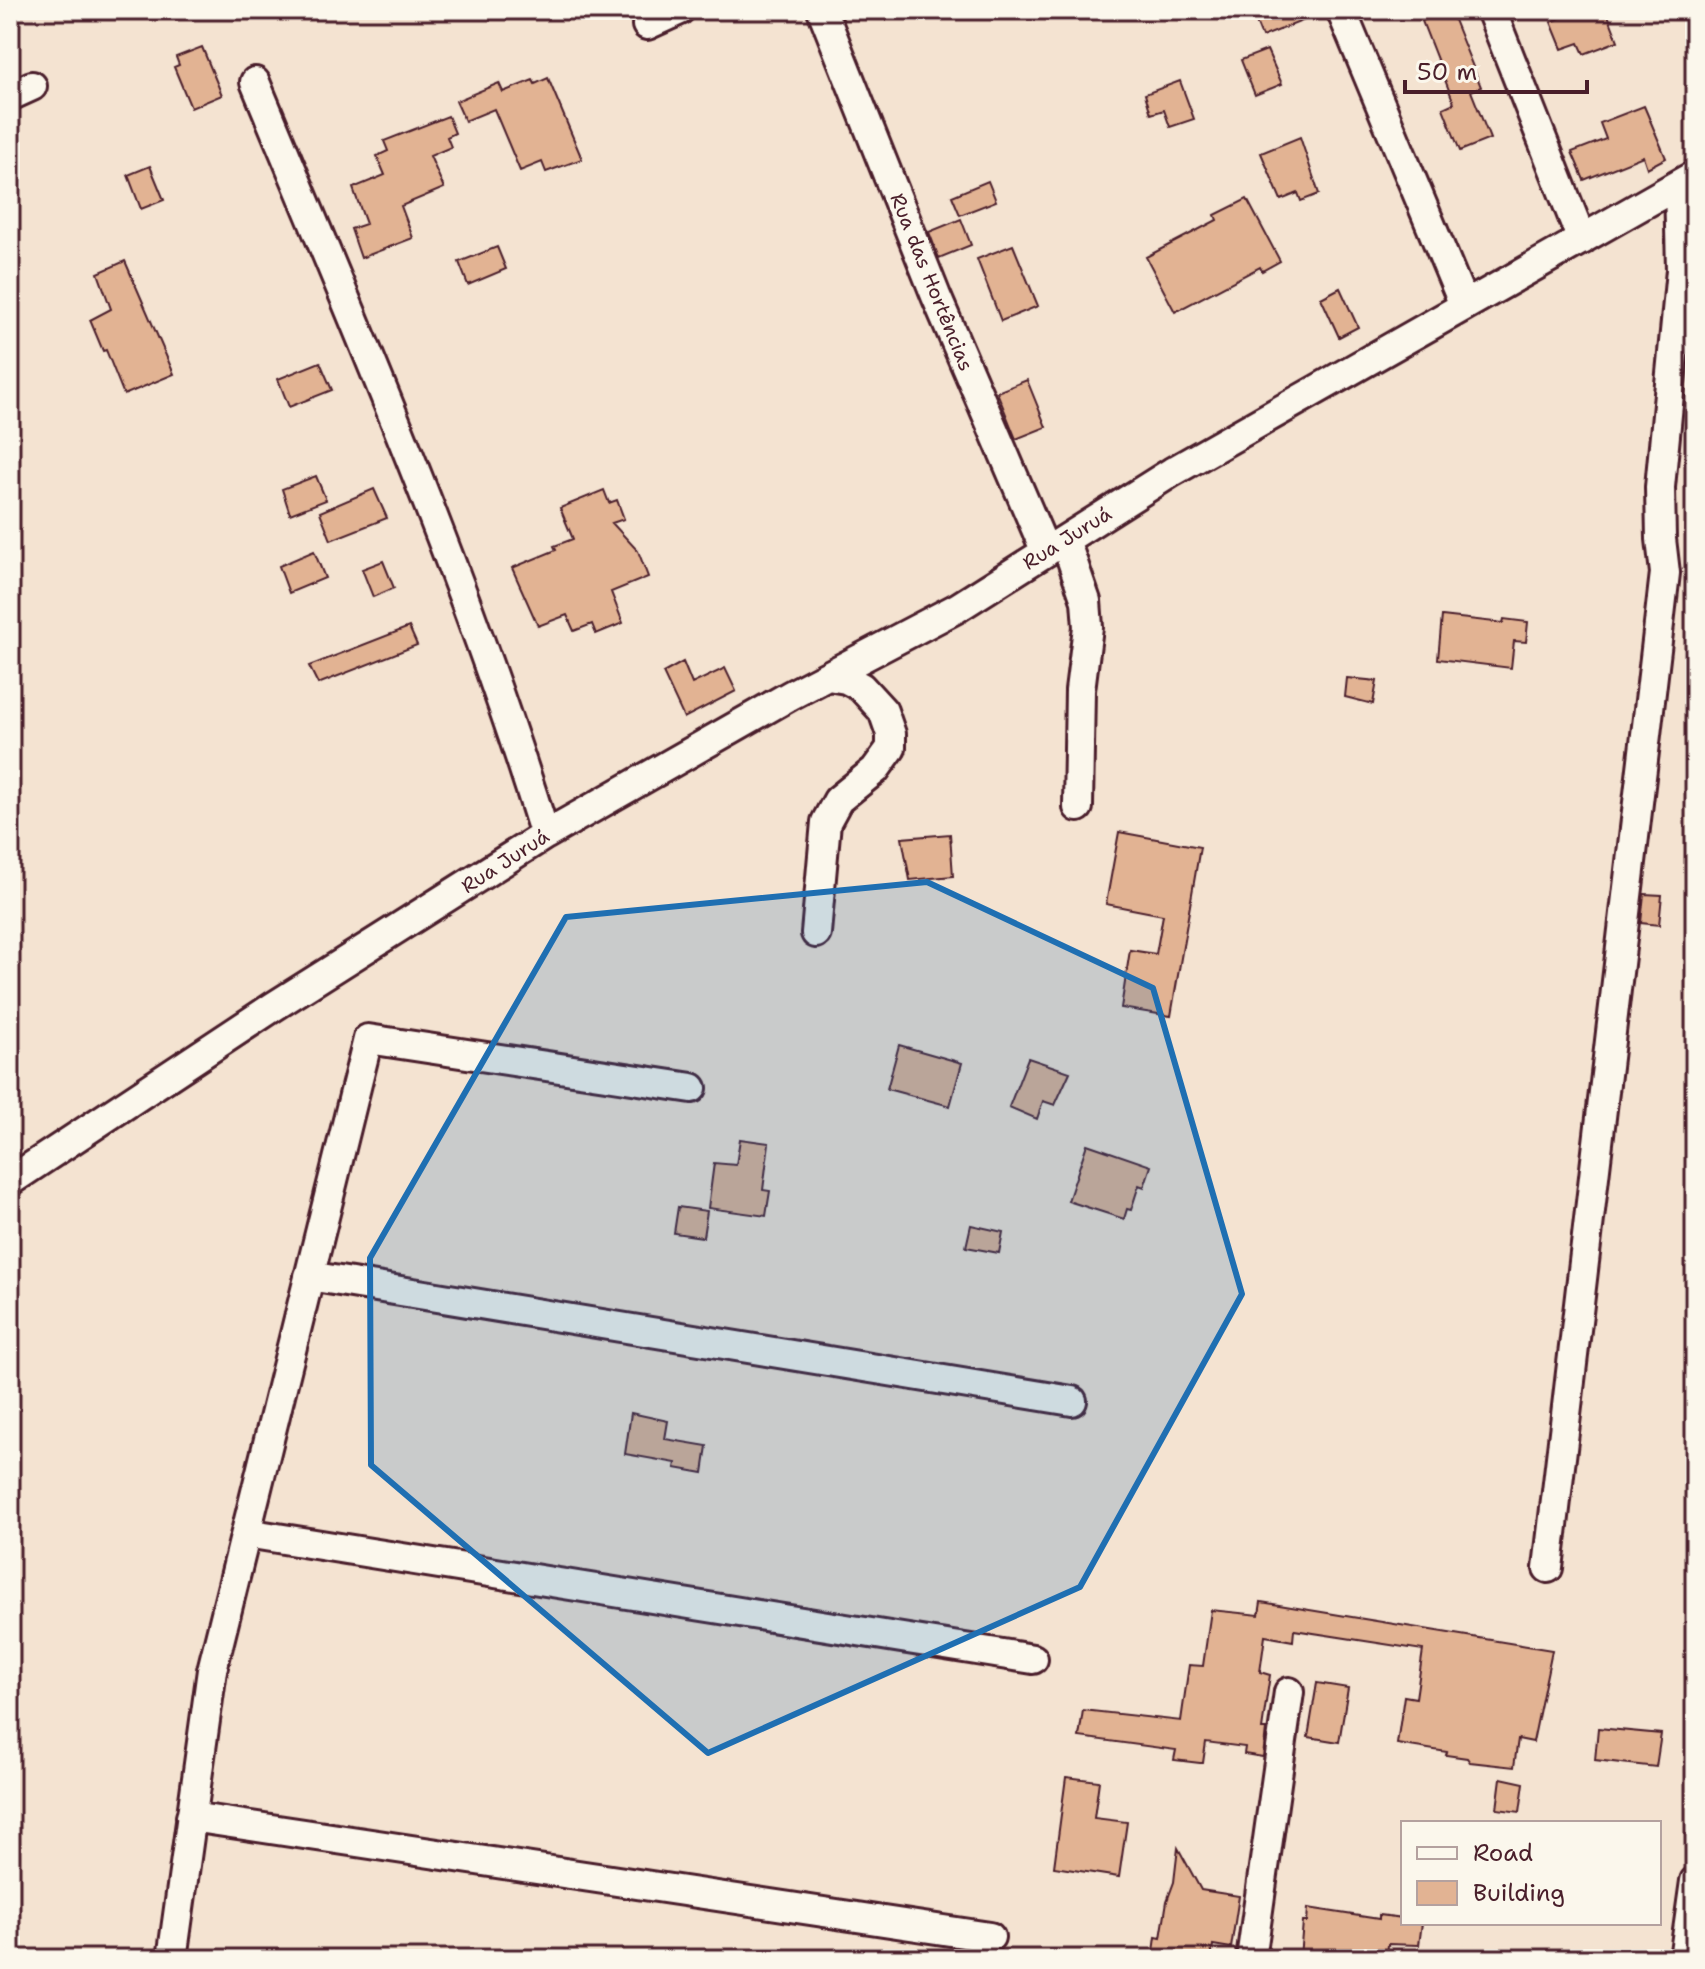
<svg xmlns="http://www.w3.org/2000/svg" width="1705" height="1969" font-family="'Shantell Sans',sans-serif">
  <rect width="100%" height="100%" fill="#f4e3d1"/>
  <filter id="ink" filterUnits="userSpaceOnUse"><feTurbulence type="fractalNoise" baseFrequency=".0125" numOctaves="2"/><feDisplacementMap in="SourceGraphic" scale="16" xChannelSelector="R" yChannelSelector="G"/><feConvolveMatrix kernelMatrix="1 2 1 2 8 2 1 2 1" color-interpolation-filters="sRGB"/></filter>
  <g filter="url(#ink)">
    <path fill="#e2b393" stroke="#4a1f2b" stroke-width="2" d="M 1251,10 L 1324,10 L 1325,12 L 1262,37 Z
      M 1450,10 L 1481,87 L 1471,91 L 1490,139 L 1460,151 L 1443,108 L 1454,103 L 1422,21 Z
      M 1580,10 L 1606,10 L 1618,41 L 1584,54 L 1579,43 L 1562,49 L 1551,22 Z
      M 202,47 L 222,95 L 191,108 L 174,67 L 179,65 L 176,57 Z
      M 1267,50 L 1282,84 L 1255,95 L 1241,60 Z
      M 548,78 L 582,159 L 546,172 L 542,162 L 520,171 L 494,109 L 465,121 L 456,101 L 499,83 L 503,92 L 533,80 L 535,84 Z
      M 1180,81 L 1194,119 L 1170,127 L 1164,110 L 1151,114 L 1145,94 Z
      M 1644,106 L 1666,158 L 1647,168 L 1643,156 L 1584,180 L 1572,152 L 1606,139 L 1600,123 Z
      M 448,116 L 455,133 L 447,137 L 451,147 L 430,156 L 444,188 L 401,206 L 413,238 L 361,258 L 351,229 L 366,224 L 353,188 L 385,175 L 377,156 L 388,151 L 384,141 Z
      M 1300,137 L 1319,194 L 1301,201 L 1298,193 L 1281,200 L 1261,153 Z
      M 150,166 L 164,200 L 141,209 L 128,175 Z
      M 988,181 L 996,201 L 960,215 L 952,196 Z
      M 1247,199 L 1280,261 L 1262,271 L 1260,267 L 1175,312 L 1146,257 L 1217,220 L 1215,215 Z
      M 961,219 L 971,245 L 939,258 L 929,232 Z
      M 1013,245 L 1038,306 L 1001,321 L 977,259 Z
      M 497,247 L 506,269 L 468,285 L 459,262 Z
      M 125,261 L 174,374 L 124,395 L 106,350 L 103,351 L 90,320 L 111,309 L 98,273 Z
      M 1340,288 L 1358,327 L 1339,337 L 1321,298 Z
      M 320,362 L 332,390 L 289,407 L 278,379 Z
      M 1027,380 L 1046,427 L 1016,439 L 997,392 Z
      M 316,476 L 326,500 L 290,514 L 282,489 Z
      M 374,489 L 387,518 L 331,540 L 320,512 Z
      M 604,490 L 609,503 L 617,500 L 624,519 L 612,523 L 638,551 L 648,577 L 611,592 L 623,623 L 596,634 L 592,624 L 574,631 L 567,615 L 538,626 L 512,568 L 556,550 L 554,546 L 573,539 L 560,508 Z
      M 314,551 L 325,578 L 289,593 L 279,566 Z
      M 383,561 L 394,588 L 373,597 L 362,569 Z
      M 1442,616 L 1503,623 L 1504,619 L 1528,622 L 1526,642 L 1514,641 L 1511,668 L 1438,659 Z
      M 409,627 L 417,645 L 318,684 L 309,666 Z
      M 683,662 L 692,684 L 725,668 L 736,691 L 684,718 L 663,673 Z
      M 1347,678 L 1377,681 L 1373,704 L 1345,697 Z
      M 1119,832 L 1200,847 L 1171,1016 L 1121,1008 L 1130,950 L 1156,954 L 1163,915 L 1106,904 Z
      M 950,834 L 953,876 L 910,880 L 902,838 Z
      M 1644,894 L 1662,895 L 1659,925 L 1641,923 Z
      M 899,1045 L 962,1063 L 950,1106 L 887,1089 Z
      M 1028,1058 L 1070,1072 L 1055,1105 L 1043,1101 L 1037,1119 L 1009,1107 Z
      M 740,1139 L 769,1143 L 763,1190 L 770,1191 L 766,1216 L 708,1208 L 714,1163 L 736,1165 Z
      M 1087,1144 L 1151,1166 L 1144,1187 L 1139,1185 L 1131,1210 L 1127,1209 L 1124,1219 L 1068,1201 Z
      M 678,1207 L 707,1211 L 703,1237 L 674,1233 Z
      M 971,1225 L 1003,1232 L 999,1253 L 966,1247 Z
      M 631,1413 L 668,1421 L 665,1439 L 707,1446 L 703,1473 L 675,1468 L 676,1463 L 625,1454 Z
      M 1261,1602 L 1552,1650 L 1533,1742 L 1518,1739 L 1514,1767 L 1470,1762 L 1467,1758 L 1446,1755 L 1447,1752 L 1397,1744 L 1404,1696 L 1416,1698 L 1423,1650 L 1294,1630 L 1293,1641 L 1265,1636 L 1260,1672 L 1270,1675 L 1262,1729 L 1266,1729 L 1263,1757 L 1244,1754 L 1245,1747 L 1206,1742 L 1203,1763 L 1200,1763 L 1174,1760 L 1176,1750 L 1079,1737 L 1083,1710 L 1181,1721 L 1189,1665 L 1203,1666 L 1211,1610 L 1259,1615 Z
      M 1317,1683 L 1348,1688 L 1339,1742 L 1308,1737 Z
      M 1598,1728 L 1661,1734 L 1656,1767 L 1595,1760 Z
      M 1066,1777 L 1099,1781 L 1094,1818 L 1127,1822 L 1119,1877 L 1054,1867 Z
      M 1501,1778 L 1524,1783 L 1520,1812 L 1497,1809 Z
      M 1178,1848 L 1201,1890 L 1239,1896 L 1231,1948 L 1213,1945 L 1211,1959 L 1153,1959 L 1156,1937 L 1161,1938 L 1167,1901 L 1174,1882 Z
      M 1308,1908 L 1379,1919 L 1379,1915 L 1403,1918 L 1403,1923 L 1422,1923 L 1419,1945 L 1388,1944 L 1387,1959 L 1300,1957 L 1303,1922 L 1307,1922 Z"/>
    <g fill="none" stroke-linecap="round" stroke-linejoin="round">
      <g stroke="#4a1f2b" stroke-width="34">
        <path id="minor" d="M 822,10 L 936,296 L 1046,552
          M 1341,10 L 1464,305
          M 1491,10 L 1582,240
          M 647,25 L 680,10
          M 255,82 C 358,330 466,578 545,835
          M 10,96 L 32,86
          M 1065,540 L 1086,601 L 1088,627 L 1080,690 L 1078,807
          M 816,933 L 826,822 L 838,800 L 875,770 L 891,748 L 891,734 L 883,711 L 861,687 L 846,679 L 828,676
          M 10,1181 L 273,1007 L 545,835 L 791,695 L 957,608 L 1172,472 L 1695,175
          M 309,1276 L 1072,1401
          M 246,1533 L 1033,1659
          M 1548,1568 L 1665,573 L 1661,539 L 1660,487 L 1681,270 L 1679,184
          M 191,1817 L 990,1937
          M 172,1959 L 212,1670 L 368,1039 L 692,1088
          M 1251,1959 L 1289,1692
          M 1684,1959 L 1695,1881"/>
      </g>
      <use href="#minor" stroke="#fbf7ec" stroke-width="28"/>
    </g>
  </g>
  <path fill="#1f6fb2" fill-opacity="0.2" stroke="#1f6fb2" stroke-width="6" stroke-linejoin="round" d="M 927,882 L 1153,988 L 1242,1294 L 1080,1587 L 708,1753 L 371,1465 L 370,1258 L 566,917 Z"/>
  <g text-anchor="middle" stroke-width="8" stroke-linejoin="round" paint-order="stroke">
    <g font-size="20" fill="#4a1f2b" stroke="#fbf7ec">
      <text transform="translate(932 282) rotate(68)" y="7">Rua das Hortências</text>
      <text transform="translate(1067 538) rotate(-32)" y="7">Rua Juruá</text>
      <text transform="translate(505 861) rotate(-33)" y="7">Rua Juruá</text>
    </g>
  </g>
  <rect width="1705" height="1969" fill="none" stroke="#fbf7ec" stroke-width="40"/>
  <rect x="20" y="20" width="1665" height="1929" fill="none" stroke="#4a1f2b" stroke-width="3" filter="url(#ink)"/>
  <rect x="1401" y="1821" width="260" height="104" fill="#fbf7ec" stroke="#b4a19f" stroke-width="2"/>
  <rect x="1417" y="1847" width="40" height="12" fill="#fbf7ec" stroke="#b4a19f" stroke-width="2"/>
  <text x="1473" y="1861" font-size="24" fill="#4a1f2b">Road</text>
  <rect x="1417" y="1881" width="40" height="24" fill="#e2b393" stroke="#b4a19f" stroke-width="2"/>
  <text x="1473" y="1901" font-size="24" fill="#4a1f2b">Building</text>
  <path d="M1405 80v12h182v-12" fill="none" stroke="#4a1f2b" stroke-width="4"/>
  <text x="1417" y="80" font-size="24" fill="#4a1f2b" stroke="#fbf7ec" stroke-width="6" paint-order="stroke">50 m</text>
</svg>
